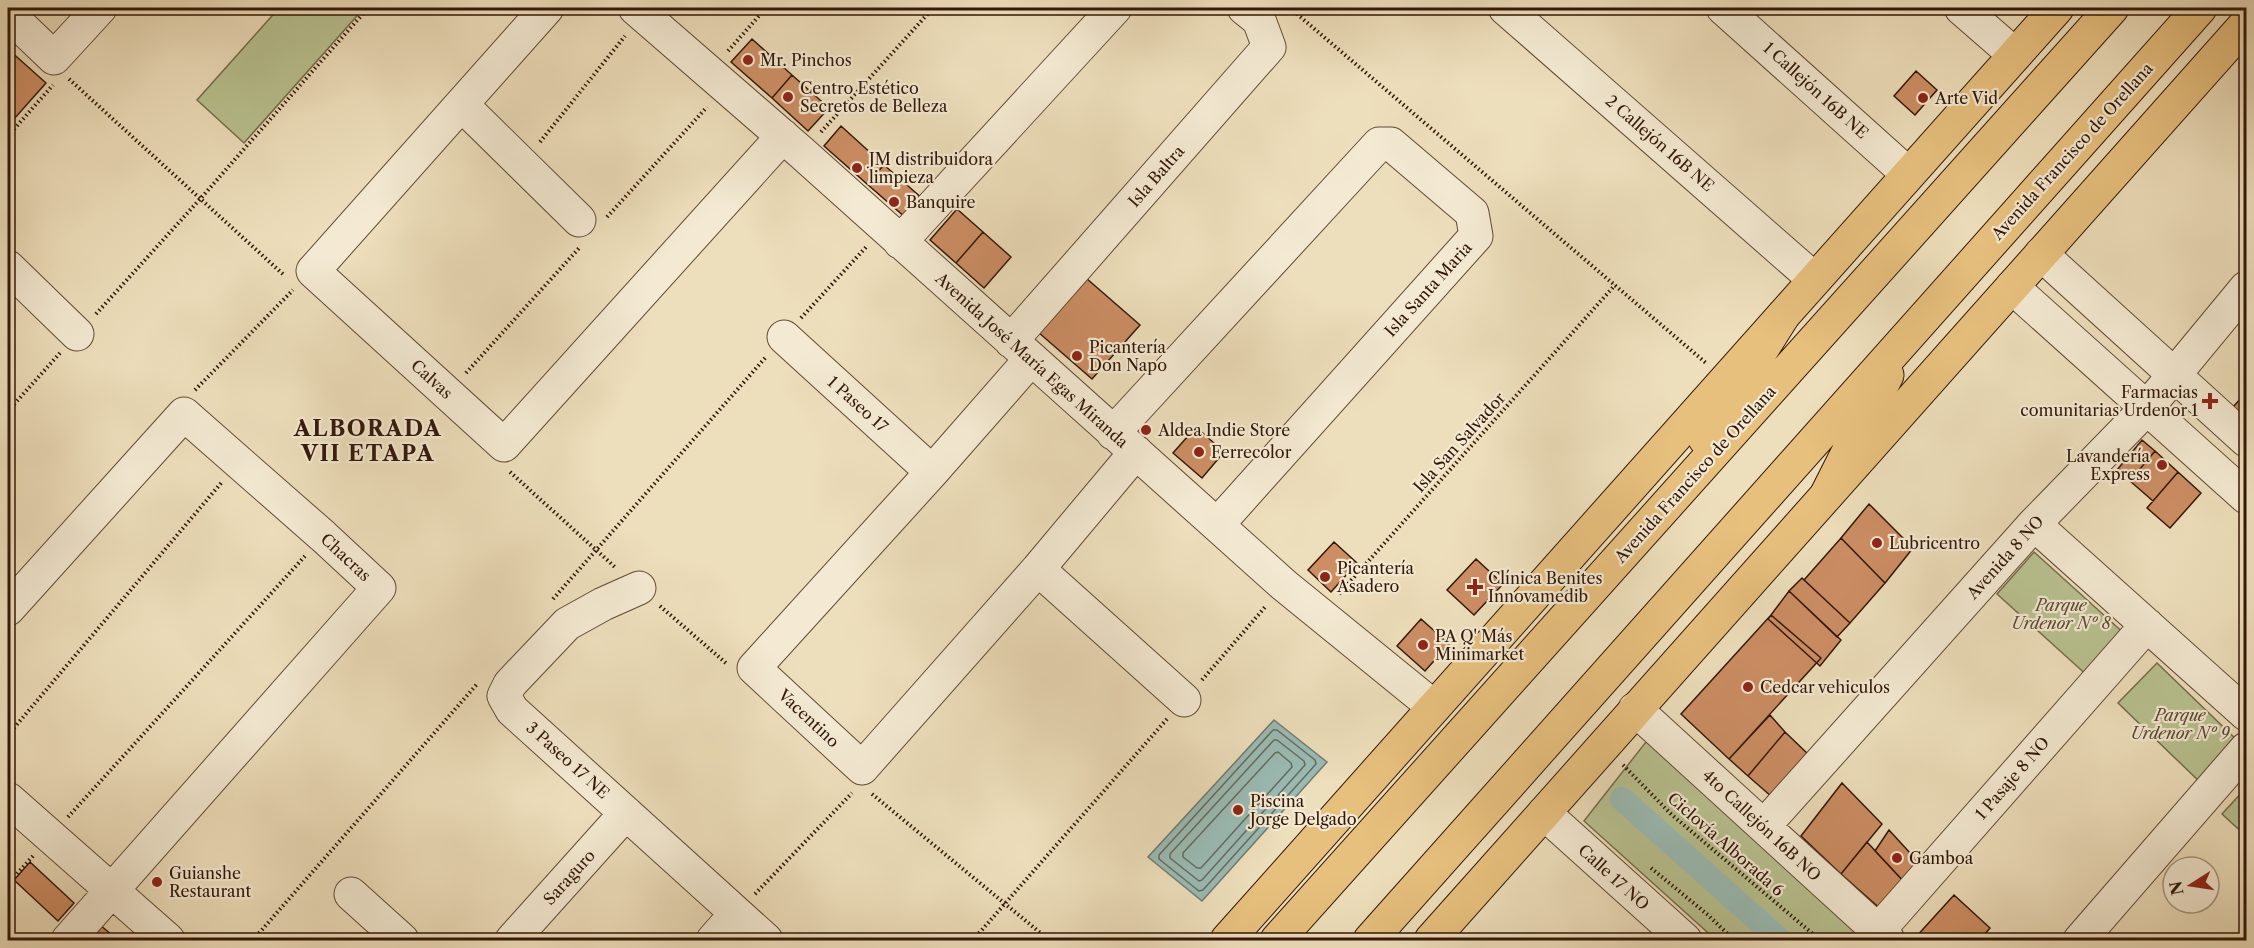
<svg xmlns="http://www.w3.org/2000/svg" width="2254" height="948" font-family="'Libre Caslon Text',serif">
  <rect width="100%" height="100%" fill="#eedfbc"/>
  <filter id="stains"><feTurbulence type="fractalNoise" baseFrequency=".00333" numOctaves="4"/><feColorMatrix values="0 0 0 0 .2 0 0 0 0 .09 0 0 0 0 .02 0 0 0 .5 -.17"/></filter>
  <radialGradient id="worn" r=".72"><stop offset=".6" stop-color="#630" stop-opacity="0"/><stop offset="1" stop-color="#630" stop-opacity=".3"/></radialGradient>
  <path fill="#b9c291" stroke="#766c4d" stroke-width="1.5" d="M 279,8 L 364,8 L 244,143 L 197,100 Z
    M 2034,552 L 2127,636 L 2090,678 L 1997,594 Z
    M 2157,663 L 2242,745 L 2204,786 L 2118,703 Z
    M 1653,733 L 1872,940 L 1716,940 L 1584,821 Z
    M 2246,788 L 2246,836 L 2222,814 Z"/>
  <path fill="#9abcb5" stroke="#707a70" stroke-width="1.5" d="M 1274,720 L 1327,762 L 1202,901 L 1148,857 Z"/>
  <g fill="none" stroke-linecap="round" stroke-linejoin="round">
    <path stroke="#666a5f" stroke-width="1.5" d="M 1273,730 L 1277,730 L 1315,760 L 1316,764 L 1203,890 L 1199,891 L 1159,859 L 1159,855 Z
      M 1274,740 L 1277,740 L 1304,761 L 1305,765 L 1202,880 L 1199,881 L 1170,858 L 1170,854 Z
      M 1278,752 L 1291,763 L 1292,767 L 1201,868 L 1197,868 L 1183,857 L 1183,853 L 1275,753 Z"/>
    <path stroke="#9abcb5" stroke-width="24" d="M 1622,799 L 1780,940"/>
  </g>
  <path fill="#cd8e64" stroke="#321709" stroke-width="1.5" d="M 752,39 L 792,75 L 772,98 L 731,62 Z
    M 8,49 L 46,83 L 14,119 L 8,113 Z
    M 1916,71 L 1937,90 L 1915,115 L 1894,96 Z
    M 792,75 L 829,108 L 808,131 L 772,98 Z
    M 841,126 L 884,165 L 867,184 L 824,146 Z
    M 884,165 L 923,199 L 906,218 L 867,184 Z
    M 957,209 L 983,232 L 956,263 L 930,240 Z
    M 983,232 L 1011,257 L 984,288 L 956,263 Z
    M 1086,278 L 1140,325 L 1092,379 L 1038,332 Z
    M 2246,393 L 2246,424 L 2231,409 Z
    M 1196,427 L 1224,452 L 1202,478 L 1173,453 Z
    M 2142,440 L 2155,451 L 2130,481 L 2117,470 Z
    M 2155,451 L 2178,472 L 2153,501 L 2130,481 Z
    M 2178,472 L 2201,493 L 2170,528 L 2147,508 Z
    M 1869,504 L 1913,548 L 1885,583 L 1841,538 Z
    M 1841,538 L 1885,583 L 1850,623 L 1804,580 Z
    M 1334,542 L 1357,563 L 1331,592 L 1308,570 Z
    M 1476,559 L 1503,584 L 1474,615 L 1447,590 Z
    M 1802,578 L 1850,623 L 1837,637 L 1789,591 Z
    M 1789,591 L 1841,640 L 1820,666 L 1768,619 Z
    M 1771,615 L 1821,658 L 1729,759 L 1681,714 Z
    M 1421,619 L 1449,644 L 1425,671 L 1397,646 Z
    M 1770,715 L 1785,732 L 1748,776 L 1729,759 Z
    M 1785,732 L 1810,756 L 1772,797 L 1748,776 Z
    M 1842,783 L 1882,824 L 1841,874 L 1801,836 Z
    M 1889,830 L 1922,866 L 1907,885 L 1875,851 Z
    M 1867,842 L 1907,885 L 1884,912 L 1841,874 Z
    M 30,862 L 74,903 L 58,921 L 14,880 Z
    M 1954,895 L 1990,928 L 1980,940 L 1917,940 L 1915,938 Z
    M 100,925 L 118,940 L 86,940 Z"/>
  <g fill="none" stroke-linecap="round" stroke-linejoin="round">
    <g stroke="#614936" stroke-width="35">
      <path id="minor" d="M 547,8 L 313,271 L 504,445 L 783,136
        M 635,8 L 802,153 L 1284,585 L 1434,707
        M 1505,8 L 1814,279
        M 1723,8 L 1908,174
        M 1961,8 L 2015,55
        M 8,14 L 54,58 L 100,8
        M 462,105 L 579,220
        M 900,242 L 1115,8
        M 2041,254 L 2246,440
        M 8,267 L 77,334
        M 2012,287 L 2246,497
        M 784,337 L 932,472
        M 1011,341 L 1269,47 L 1259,20 L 1244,8
        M 1031,359 L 932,472 L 754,668 L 862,768 L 1038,569 L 1136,452
        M 1113,433 L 1379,144 L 1391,144 L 1472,213 L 1476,236 L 1217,525
        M 2034,524 L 2246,714
        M 1038,569 L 1184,700
        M 639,588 L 603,604 L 567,624 L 510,684 L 504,696 L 512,710 L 766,940
        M 8,609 L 184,414 L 323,536 L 379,588 L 68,940
        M 1635,709 L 1888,940
        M 8,799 L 168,940
        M 1544,813 L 1685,940
        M 1764,826 L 2034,524 L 2146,409 L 2246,288
        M 351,894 L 402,940
        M 1878,931 L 2147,625
        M 512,940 L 626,813
        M 713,940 L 736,914
        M 2080,940 L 2246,749"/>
    </g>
    <g stroke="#321709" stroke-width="35">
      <path id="major" d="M 1227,940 L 2057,8
        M 1431,940 L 2246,24"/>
    </g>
    <g stroke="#321709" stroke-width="35">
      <path id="highway" d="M 1705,439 L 1783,316
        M 1827,494 L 1887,375
        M 1277,940 L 2112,8
        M 1370,940 L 2200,8"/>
    </g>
    <path stroke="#321709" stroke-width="4" stroke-dasharray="1.5 3" stroke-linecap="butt" d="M 1290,8 L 1706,363
      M 728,51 L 766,8
      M 69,79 L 285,276
      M 821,132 L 933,8
      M 8,136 L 53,85
      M 540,142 L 625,36
      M 607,217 L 707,107
      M 96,314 L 201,198 L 368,8
      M 801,318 L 867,246
      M 466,373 L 580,247
      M 195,390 L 293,290
      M 8,411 L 60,353
      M 510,472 L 616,568
      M 1339,594 L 1615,285
      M 553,599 L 766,357
      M 660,606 L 727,664
      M 1202,680 L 1266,606
      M 8,735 L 222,482
      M 1623,765 L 1672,815 L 1820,940
      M 872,794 L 1049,940
      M 68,817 L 305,556
      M 1651,868 L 1708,915 L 1734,940
      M 8,884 L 33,856
      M 755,894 L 852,793
      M 253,940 L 478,683
      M 973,940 L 1167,719"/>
    <use href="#minor" stroke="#f4ead3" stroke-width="33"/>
    <use href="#major" stroke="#e7c07e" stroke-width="33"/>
    <use href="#highway" stroke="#e7c07e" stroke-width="33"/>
  </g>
  <g fill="#8f2418" stroke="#f4ead3" stroke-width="2">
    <circle cx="748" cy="60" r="6"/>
    <circle cx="788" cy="97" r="6"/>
    <circle cx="1923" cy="98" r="6"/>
    <circle cx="857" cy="168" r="6"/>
    <circle cx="894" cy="202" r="6"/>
    <circle cx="1077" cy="356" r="6"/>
    <path d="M2207 392h6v6h6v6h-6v6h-6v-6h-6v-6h6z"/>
    <circle cx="1146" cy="430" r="6"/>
    <circle cx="1199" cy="452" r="6"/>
    <circle cx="2162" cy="465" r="6"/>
    <circle cx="1877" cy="543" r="6"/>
    <circle cx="1325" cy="577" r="6"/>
    <path d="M1472 578h6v6h6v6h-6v6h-6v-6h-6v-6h6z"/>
    <circle cx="1423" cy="645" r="6"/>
    <circle cx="1748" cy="687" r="6"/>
    <circle cx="1238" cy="810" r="6"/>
    <circle cx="1897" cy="858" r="6"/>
    <circle cx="157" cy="882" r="6"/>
  </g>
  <g text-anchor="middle" stroke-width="4.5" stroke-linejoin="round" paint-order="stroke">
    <g font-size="16" fill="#321709" stroke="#f4ead3" text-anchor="start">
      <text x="760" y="66">Mr. Pinchos</text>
      <text x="800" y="94">Centro Estético<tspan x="800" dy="18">Secretos de Belleza</tspan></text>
      <text x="1935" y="104">Arte Vid</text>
      <text x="869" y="165">JM distribuidora<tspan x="869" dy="18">limpieza</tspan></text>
      <text x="906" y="208">Banquire</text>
      <text x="1089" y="353">Picantería<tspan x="1089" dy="18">Don Napo</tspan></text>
      <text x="2198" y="398" text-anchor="end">Farmacias<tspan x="2198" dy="18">comunitarias Urdenor 1</tspan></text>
      <text x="1158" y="436">Aldea Indie Store</text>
      <text x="1211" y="458">Ferrecolor</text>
      <text x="2150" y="462" text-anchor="end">Lavandería<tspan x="2150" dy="18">Express</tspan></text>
      <text x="1889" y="549">Lubricentro</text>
      <text x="1337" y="574">Picantería<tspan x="1337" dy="18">Asadero</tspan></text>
      <text x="1488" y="584">Clínica Benites<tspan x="1488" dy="18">Innovamedib</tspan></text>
      <text x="1435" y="642">PA Q' Más<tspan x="1435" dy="18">Minimarket</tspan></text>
      <text x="1760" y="693">Cedcar vehiculos</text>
      <text x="1250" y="807">Piscina<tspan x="1250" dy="18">Jorge Delgado</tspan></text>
      <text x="1909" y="864">Gamboa</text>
      <text x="169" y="879">Guianshe<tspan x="169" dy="18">Restaurant</tspan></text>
    </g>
    <g font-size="16" fill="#321709" stroke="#f4ead3">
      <text transform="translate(1816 90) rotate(42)" y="6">1 Callejón 16B NE</text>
      <text transform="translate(1660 143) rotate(41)" y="6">2 Callejón 16B NE</text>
      <text transform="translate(2072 151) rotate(-48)" y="6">Avenida Francisco de Orellana</text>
      <text transform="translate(1156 176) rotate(-49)" y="6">Isla Baltra</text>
      <text transform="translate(1428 289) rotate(-48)" y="6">Isla Santa Maria</text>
      <text transform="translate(1032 360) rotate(42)" y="6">Avenida José María Egas Miranda</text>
      <text transform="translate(432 379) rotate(42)" y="6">Calvas</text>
      <text transform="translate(858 404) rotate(42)" y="6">1 Paseo 17</text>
      <text transform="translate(1459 442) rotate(-48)" y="6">Isla San Salvador</text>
      <text transform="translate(1695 474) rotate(-48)" y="6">Avenida Francisco de Orellana</text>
      <text transform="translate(346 557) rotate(43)" y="6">Chacras</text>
      <text transform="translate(2005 557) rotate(-48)" y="6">Avenida 8 NO</text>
      <text transform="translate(809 718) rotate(43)" y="6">Vacentino</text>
      <text transform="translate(568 760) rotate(42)" y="6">3 Paseo 17 NE</text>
      <text transform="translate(2012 778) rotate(-49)" y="6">1 Pasaje 8 NO</text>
      <text transform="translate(1762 825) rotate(43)" y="6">4to Callejón 16B NO</text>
      <text transform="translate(1726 844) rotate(41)" y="6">Ciclovía Alborada 6</text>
      <text transform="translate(569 877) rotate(-48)" y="6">Saraguro</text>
      <text transform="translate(1614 877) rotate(42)" y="6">Calle 17 NO</text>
    </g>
    <g font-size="16" font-style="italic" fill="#5a4a32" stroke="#f4ead3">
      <text x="2061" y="611">Parque<tspan x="2061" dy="18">Urdenor Nº 8</tspan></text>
      <text x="2180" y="721">Parque<tspan x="2180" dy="18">Urdenor Nº 9</tspan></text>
    </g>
    <g font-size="22" font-weight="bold" letter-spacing="1.5" fill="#321709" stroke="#f4ead3">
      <text x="368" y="436">ALBORADA<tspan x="368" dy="25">VII ETAPA</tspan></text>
    </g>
  </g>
  <rect width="2254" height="948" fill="none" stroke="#eedfbc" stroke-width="30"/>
  <rect x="9" y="9" width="2236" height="930" fill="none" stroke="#321709" stroke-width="3"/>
  <rect x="15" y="15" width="2224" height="918" fill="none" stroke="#321709" stroke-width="1.5"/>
  <g transform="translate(2191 885) rotate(258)"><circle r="28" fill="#f4ead3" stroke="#a69682" stroke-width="1.5"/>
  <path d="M0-4.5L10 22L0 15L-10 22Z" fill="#8f2418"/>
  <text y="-9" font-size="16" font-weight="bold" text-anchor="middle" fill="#321709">N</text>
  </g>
  <rect width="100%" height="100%" filter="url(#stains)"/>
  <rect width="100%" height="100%" fill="url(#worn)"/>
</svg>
